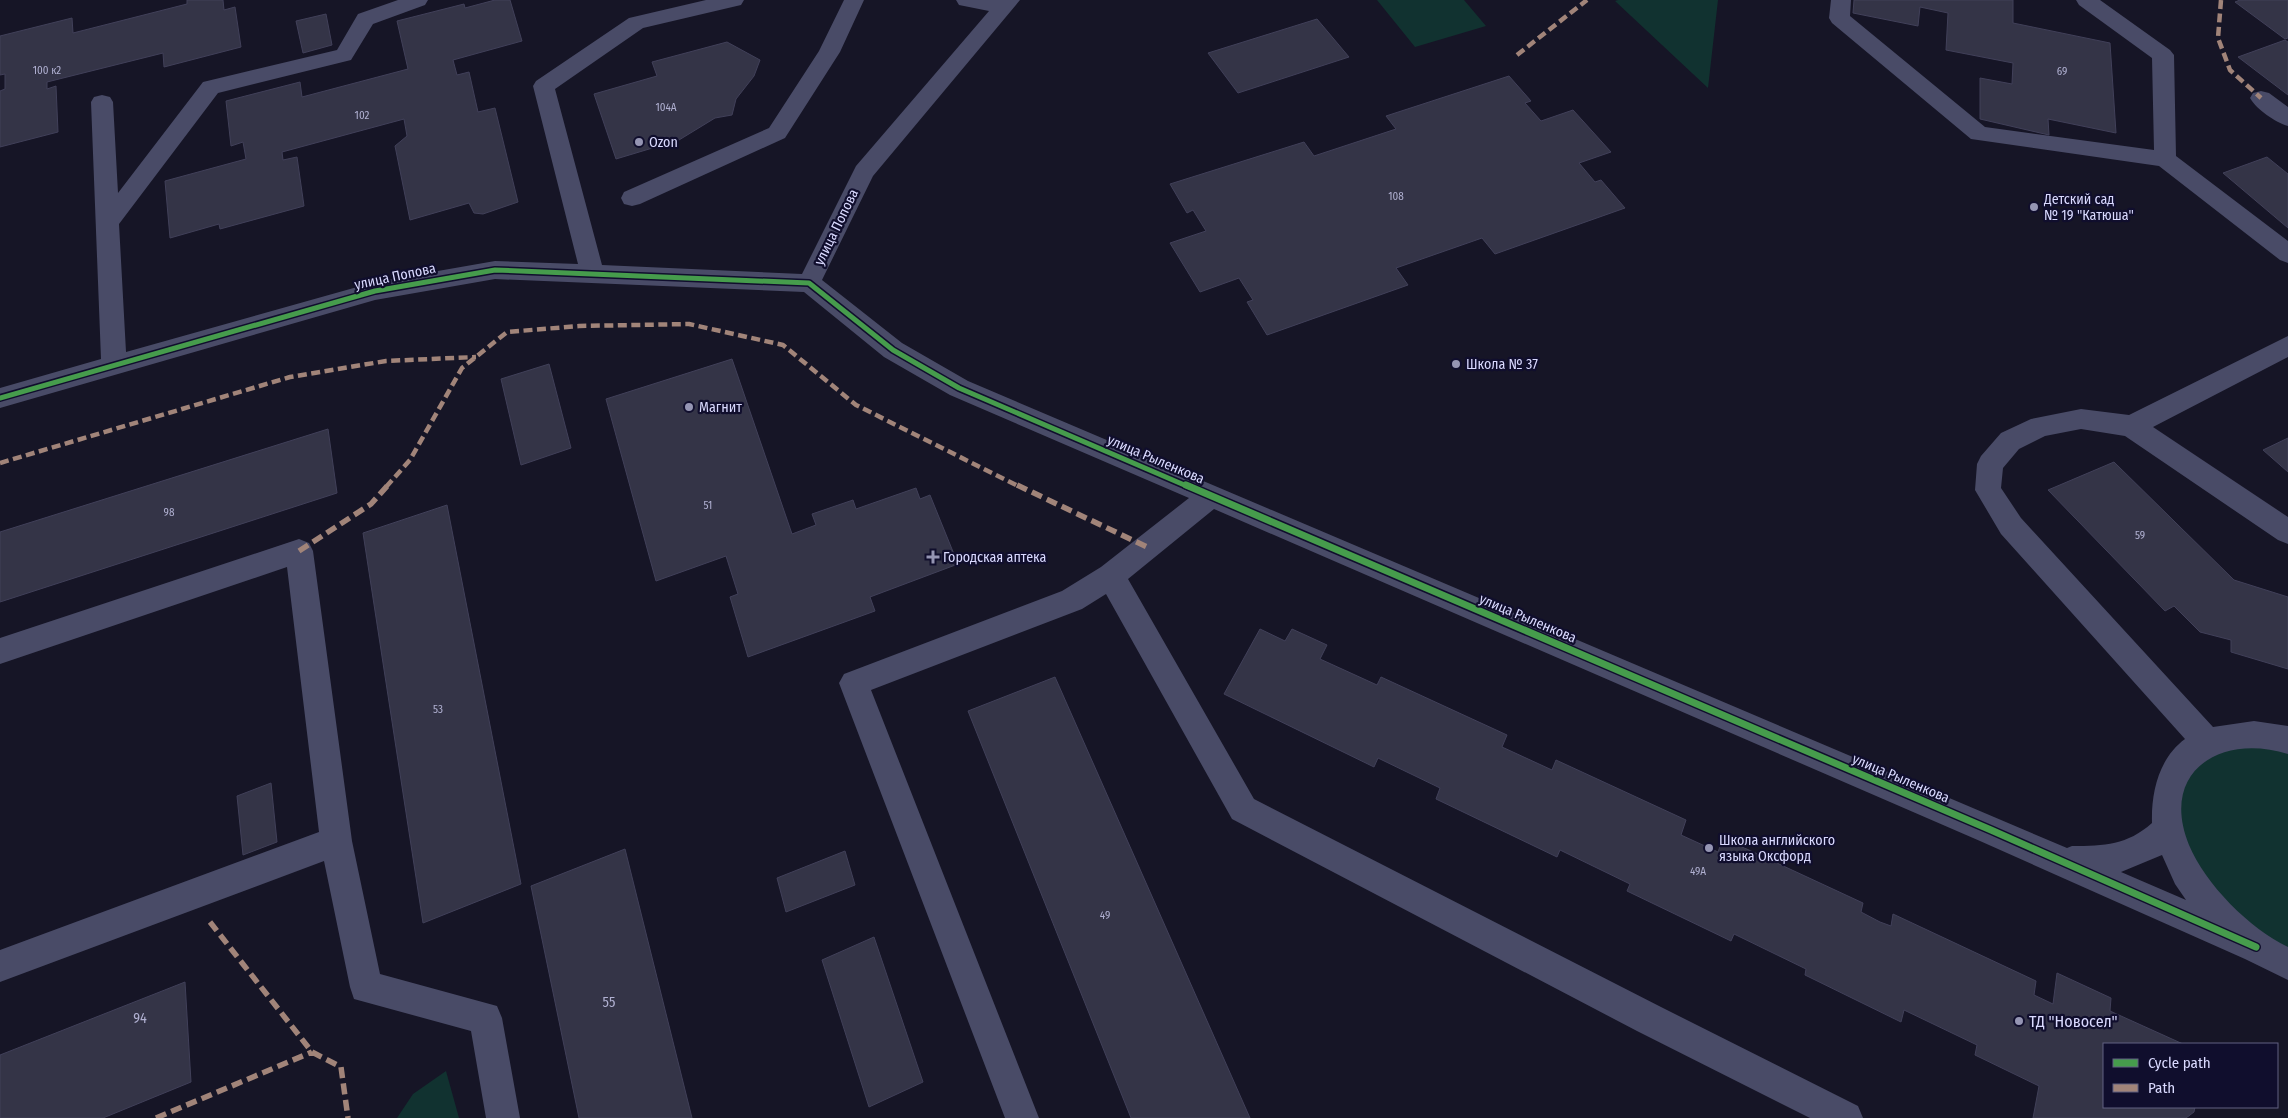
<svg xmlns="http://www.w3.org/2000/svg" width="2288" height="1118" font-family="'Fira Sans Condensed',sans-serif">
  <rect width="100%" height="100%" fill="#161526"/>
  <path fill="#113230" d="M 1377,0 L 1464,0 L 1486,26 L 1415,47 Z
    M 1618,0 L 1718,0 L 1708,88 L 1615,1 Z
    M 2288,740 L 2288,964 L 2256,947 L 2168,829 L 2181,761 L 2207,742 Z
    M 446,1071 L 459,1118 L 397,1118 L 413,1094 Z"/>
  <path fill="#343447" stroke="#414059" d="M 187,0 L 223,0 L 224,10 L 235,7 L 241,47 L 164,67 L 163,53 L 47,82 L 47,89 L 56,86 L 58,132 L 0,147 L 0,91 L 5,89 L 5,74 L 0,75 L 0,36 L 72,18 L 73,33 L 187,4 Z
    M 495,0 L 510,0 L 522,41 L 453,60 L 457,75 L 469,72 L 478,112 L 495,108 L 518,202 L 483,214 L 474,213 L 469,203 L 410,220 L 395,146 L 407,136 L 404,119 L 282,152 L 283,160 L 297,157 L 304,206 L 220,229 L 219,224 L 170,238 L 165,181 L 246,159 L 243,142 L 231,146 L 226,101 L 300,82 L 302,97 L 408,69 L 397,21 L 464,4 L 465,8 Z
    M 1854,0 L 2013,0 L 2013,23 L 2110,43 L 2116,133 L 2048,119 L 2049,135 L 1980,119 L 1980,78 L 2012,84 L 2013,63 L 1946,50 L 1948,13 L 1920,7 L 1918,26 L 1853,13 Z
    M 2240,0 L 2288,0 L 2288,38 L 2285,39 L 2235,2 Z
    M 326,14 L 332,45 L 303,53 L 296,21 Z
    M 1317,19 L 1349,57 L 1238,93 L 1208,53 Z
    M 2285,40 L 2288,42 L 2288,95 L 2238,57 Z
    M 727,42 L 760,60 L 754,76 L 736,99 L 732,115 L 715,118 L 679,140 L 616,159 L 594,94 L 657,76 L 652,62 Z
    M 1509,76 L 1531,101 L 1525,103 L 1541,121 L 1573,110 L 1611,152 L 1579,163 L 1595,182 L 1601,180 L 1625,208 L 1495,254 L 1482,238 L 1396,268 L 1408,285 L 1267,335 L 1247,302 L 1253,300 L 1239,278 L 1200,292 L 1170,243 L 1206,231 L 1193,210 L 1187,213 L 1170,184 L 1304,142 L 1314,156 L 1396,129 L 1386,116 Z
    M 2267,157 L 2288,174 L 2288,228 L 2223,173 Z
    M 732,359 L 792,534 L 816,525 L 812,514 L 853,500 L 856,509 L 916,488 L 920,499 L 930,495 L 958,564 L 870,597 L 875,611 L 748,657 L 730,597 L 738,594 L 726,556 L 656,581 L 606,399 Z
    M 549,364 L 571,448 L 521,465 L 501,379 Z
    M 328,429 L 337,493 L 0,602 L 0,532 Z
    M 2288,438 L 2288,472 L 2263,450 Z
    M 2114,462 L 2234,580 L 2288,597 L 2288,669 L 2231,652 L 2231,640 L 2200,632 L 2174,606 L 2165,611 L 2048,490 Z
    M 447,505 L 521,884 L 423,923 L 363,533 Z
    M 1260,629 L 1285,641 L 1292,629 L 1327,645 L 1320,659 L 1377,685 L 1381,677 L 1507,735 L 1502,747 L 1552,770 L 1556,760 L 1686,820 L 1681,835 L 1718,852 L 1723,838 L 1863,903 L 1861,912 L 1880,922 L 1891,926 L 1893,914 L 2036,981 L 2034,995 L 2053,1004 L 2057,973 L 2111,998 L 2110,1011 L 2183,1044 L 2104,1044 L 2104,1107 L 2195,1107 L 2194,1112 L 2186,1118 L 2033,1118 L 2039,1086 L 1975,1055 L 1977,1045 L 1904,1010 L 1901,1022 L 1805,975 L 1806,969 L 1734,934 L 1731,941 L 1627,891 L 1630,884 L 1560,850 L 1557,857 L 1436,799 L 1440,788 L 1378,758 L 1374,767 L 1224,694 Z
    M 1055,677 L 1250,1118 L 1131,1118 L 968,711 Z
    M 271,783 L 277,842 L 243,855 L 237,796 Z
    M 625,849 L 692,1118 L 579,1118 L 531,886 Z
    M 845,851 L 855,885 L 786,912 L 777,878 Z
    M 874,937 L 923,1082 L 869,1107 L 822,960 Z
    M 185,982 L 191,1082 L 103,1118 L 0,1118 L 0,1055 Z"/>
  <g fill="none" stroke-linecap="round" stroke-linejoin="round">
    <path fill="#494b67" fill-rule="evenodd" d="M 398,0 L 428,0 L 425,5 L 373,24 L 351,60 L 218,93 L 119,224 L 126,352 L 375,282 L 495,261 L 578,264 L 533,86 L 536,81 L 629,18 L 706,0 L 744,0 L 741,5 L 643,28 L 555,89 L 602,265 L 802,274 L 856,166 L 989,11 L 959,5 L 956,0 L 1020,0 L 873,176 L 822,280 L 902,343 L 968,381 L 2067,848 L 2072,846 C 2105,846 2127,845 2152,823 C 2151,792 2159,758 2185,739 L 2001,534 L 1975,490 L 1977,464 L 1981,456 L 2001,433 L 2031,419 L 2081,409 L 2129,415 L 2288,336 L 2288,357 L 2153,427 L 2288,517 L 2288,544 L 2278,540 L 2125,436 L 2081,429 L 2045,436 L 2019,449 L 2003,468 L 2001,488 L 2021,518 L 2213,727 L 2254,721 L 2288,726 L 2288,754 C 2221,733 2159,771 2189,845 C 2205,884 2250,929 2288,947 L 2288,980 L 2245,959 L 1980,841 L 1214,509 L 1128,579 L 1254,799 L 1661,1007 L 1858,1106 L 1863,1118 L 1810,1118 L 1637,1031 L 1232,819 L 1106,594 L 1082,609 L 871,690 L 1039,1118 L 1005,1118 L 839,683 L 844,674 L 1062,591 L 1101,567 L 1189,498 L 950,395 L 884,357 L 804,292 L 495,279 L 375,300 L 0,408 L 0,388 L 101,359 L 91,102 L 94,97 L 102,95 L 110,97 L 113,102 L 118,193 L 203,82 L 337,50 L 358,14 ZM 2162,855 L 2175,884 L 2186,900 L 2121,872 Z
      M 844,0 L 864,0 L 840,52 L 785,138 L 640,204 L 632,206 L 624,204 L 621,198 L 624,192 L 769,128 L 819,51 Z
      M 1831,0 L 1851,0 L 1850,16 L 1985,127 L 2154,150 L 2152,58 L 2079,5 L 2076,0 L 2100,0 L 2170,50 L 2174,55 L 2176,156 L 2288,241 L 2288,263 L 2280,260 L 2159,166 L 1971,139 L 1832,23 L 1829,18 Z
      M 2261,91 L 2269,93 L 2288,107 L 2288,126 C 2275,122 2257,110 2250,98 L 2253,93 Z
      M 299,539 L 309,543 L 313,551 L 352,841 L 380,974 L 497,1006 L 502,1018 L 520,1118 L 486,1118 L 471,1031 L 354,999 L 350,987 L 324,861 L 0,982 L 0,950 L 319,832 L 287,567 L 0,664 L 0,638 Z"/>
    <path stroke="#a18479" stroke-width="4.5" stroke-dasharray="9 4.5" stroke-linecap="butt" d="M 2221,0 L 2218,38 L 2230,70 L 2261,98
      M 1517,55 L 1587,0
      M 0,463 L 290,377 L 386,361 L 476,357
      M 386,487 L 410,460 L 462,368 L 507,332 L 579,326 L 689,324 L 783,345 L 856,405 L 1020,487"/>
    <path stroke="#a18479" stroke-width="5.5" stroke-dasharray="11 5.5" stroke-linecap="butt" d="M 1017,485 L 1147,547
      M 299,551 L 371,504 L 388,485
      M 210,922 L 312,1052 L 341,1067 L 348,1118
      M 156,1118 L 312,1052"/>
    <g stroke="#100e2d" stroke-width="8">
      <path id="cycleway-far1" d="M 0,398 L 375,291 L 495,270 L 809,283 L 893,350 L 959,388 L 1189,487"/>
    </g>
    <g stroke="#100e2d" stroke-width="10">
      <path id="cycleway" d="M 1186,485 L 1991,830 L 2256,947"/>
    </g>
    <use href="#cycleway-far1" stroke="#469c4c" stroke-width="5"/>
    <use href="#cycleway" stroke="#469c4c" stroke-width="7"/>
  </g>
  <g fill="#9595b3" stroke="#100e2d" stroke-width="2">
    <circle cx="639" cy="142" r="5"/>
    <circle cx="2034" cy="207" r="5"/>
    <circle cx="1456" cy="364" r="5"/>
    <circle cx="689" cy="407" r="5"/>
    <path d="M930.5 549.5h5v5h5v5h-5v5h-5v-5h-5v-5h5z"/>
    <circle cx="1709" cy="848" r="5"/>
    <circle cx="2019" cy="1021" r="5"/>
  </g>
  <g text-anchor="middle" stroke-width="4.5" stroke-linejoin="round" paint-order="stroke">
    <g font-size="11" fill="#b0b0d1">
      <text x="47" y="74">100 к2</text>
      <text x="2062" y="75">69</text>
      <text x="666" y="111">104А</text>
      <text x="362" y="119">102</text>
      <text x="1396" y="200">108</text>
      <text x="708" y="509">51</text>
      <text x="169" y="516">98</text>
      <text x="2140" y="539">59</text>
      <text x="438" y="713">53</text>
      <text x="1698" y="875">49А</text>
      <text x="1105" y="919">49</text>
    </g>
    <g font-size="14" fill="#dadaff" stroke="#100e2d" text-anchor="start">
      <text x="649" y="147">Ozon</text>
      <text x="2044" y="204">Детский сад<tspan x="2044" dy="16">№ 19 "Катюша"</tspan></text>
      <text x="1466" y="369">Школа № 37</text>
      <text x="699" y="412">Магнит</text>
      <text x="943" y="562">Городская аптека</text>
      <text x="1719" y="845">Школа английского<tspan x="1719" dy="16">языка Оксфорд</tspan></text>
    </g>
    <g font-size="14" fill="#dadaff" stroke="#100e2d">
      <text transform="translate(836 227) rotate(-64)" y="5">улица Попова</text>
      <text transform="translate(395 276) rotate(-12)" y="5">улица Попова</text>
      <text transform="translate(1156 459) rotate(23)" y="5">улица Рыленкова</text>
      <text transform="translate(1528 618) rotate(23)" y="5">улица Рыленкова</text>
      <text transform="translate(1901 778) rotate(23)" y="5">улица Рыленкова</text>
    </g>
    <g font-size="14" fill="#b0b0d1">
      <text x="609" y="1007">55</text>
      <text x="140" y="1023">94</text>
    </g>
    <g font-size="16" fill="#dadaff" stroke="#100e2d" text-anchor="start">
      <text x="2029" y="1027">ТД "Новосел"</text>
    </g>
  </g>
  <rect x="2103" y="1043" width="175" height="65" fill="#100e2d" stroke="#616081"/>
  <rect x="2113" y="1059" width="25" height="8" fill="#469c4c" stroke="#616081"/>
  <text x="2148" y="1068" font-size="15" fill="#dadaff">Cycle path</text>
  <rect x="2113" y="1084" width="25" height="8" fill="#a18479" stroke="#616081"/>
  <text x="2148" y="1093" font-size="15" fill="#dadaff">Path</text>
</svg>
